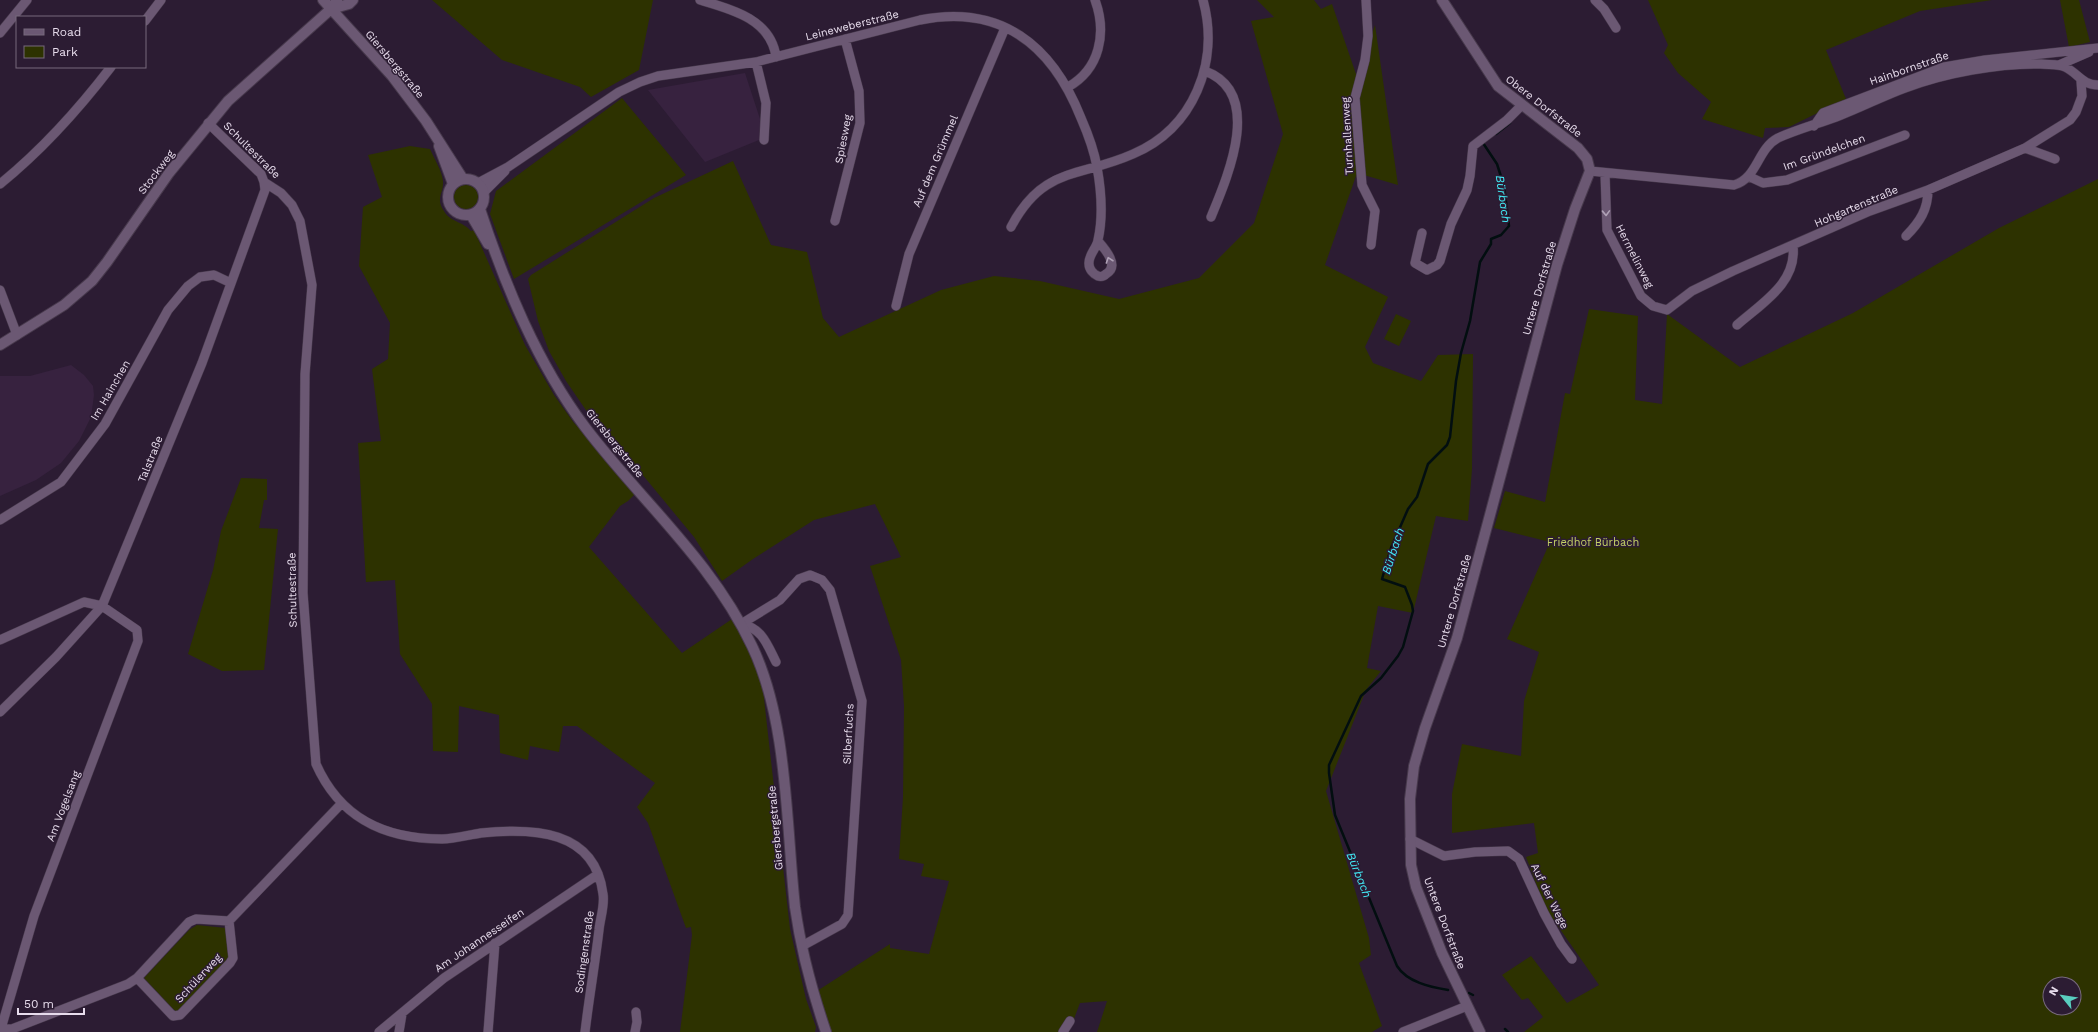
<svg xmlns="http://www.w3.org/2000/svg" width="2098" height="1032" font-family="'Work Sans',sans-serif">
  <rect width="100%" height="100%" fill="#2c1c33"/>
  <path fill="#37223f" d="M 745,73 L 761,122 L 759,140 L 705,162 L 648,90 Z
    M 71,365 L 84,375 L 93,386 L 94,395 L 91,417 L 79,441 L 61,463 L 36,480 L 0,496 L 0,376 L 30,376 Z"/>
  <path fill="#2d3200" fill-rule="evenodd" d="M 432,0 L 653,0 L 639,70 L 591,97 L 580,87 L 502,60 Z
    M 1257,0 L 1314,0 L 1321,9 L 1332,4 L 1357,77 L 1375,25 L 1398,185 L 1357,173 L 1325,265 L 1388,297 L 1365,347 L 1373,363 L 1421,381 L 1438,355 L 1473,354 L 1472,469 L 1468,521 L 1436,516 L 1413,613 L 1378,606 L 1367,668 L 1381,671 L 1366,690 L 1326,791 L 1369,938 L 1371,955 L 1359,963 L 1382,1026 L 1372,1032 L 1097,1032 L 1107,1001 L 1080,1003 L 1069,1032 L 831,1032 L 817,991 L 890,944 L 890,948 L 929,954 L 949,881 L 921,876 L 924,864 L 899,859 L 903,797 L 904,706 L 901,660 L 870,566 L 901,557 L 875,504 L 814,520 L 753,559 L 722,581 L 694,537 L 613,439 L 590,416 L 566,381 L 549,351 L 538,321 L 528,279 L 531,275 L 654,198 L 733,161 L 771,245 L 807,252 L 823,318 L 839,337 L 941,290 L 994,276 L 1040,281 L 1119,299 L 1199,278 L 1254,223 L 1283,134 L 1251,21 L 1274,17 Z
    M 1648,0 L 1992,0 L 1920,11 L 1826,50 L 1846,99 L 1789,127 L 1765,128 L 1763,138 L 1702,119 L 1711,102 L 1678,73 L 1664,53 L 1668,45 Z
    M 2060,0 L 2079,0 L 2090,42 L 2069,47 Z
    M 622,98 L 686,175 L 514,279 L 490,214 L 496,191 Z
    M 410,146 L 430,149 C 434,158 442,171 443,181 C 444,193 435,198 444,211 C 450,222 464,222 471,231 L 474,230 L 525,345 L 554,395 L 574,423 L 596,445 L 636,493 L 628,501 L 620,506 L 589,547 L 682,653 L 732,619 L 744,641 L 762,681 L 790,929 L 806,999 L 816,1027 L 815,1032 L 680,1032 L 692,935 L 691,927 L 686,928 L 648,823 L 637,807 L 655,783 L 577,726 L 563,726 L 559,752 L 530,746 L 528,760 L 500,753 L 499,715 L 459,706 L 458,752 L 433,751 L 432,704 L 400,654 L 395,580 L 366,582 L 358,443 L 381,441 L 372,369 L 388,359 L 390,323 L 359,266 L 363,207 L 382,197 L 368,155 Z
    M 2098,179 L 2098,1032 L 1524,1032 L 1543,1017 L 1528,998 L 1522,1000 L 1502,975 L 1531,956 L 1567,1003 L 1599,985 L 1546,909 L 1526,857 L 1538,853 L 1534,823 L 1452,833 L 1452,794 L 1462,744 L 1521,756 L 1524,701 L 1539,652 L 1507,639 L 1550,542 L 1494,528 L 1505,491 L 1545,502 L 1565,393 L 1570,394 L 1589,309 L 1638,316 L 1635,400 L 1662,404 L 1667,314 L 1740,367 L 1853,313 L 1999,228 ZM 2050,984 L 2074,984 L 2074,1008 L 2050,1008 Z
    M454 197a12 12 0 1 1 24 0a12 12 0 1 1-24 0Z
    M 1396,314 L 1411,321 L 1399,346 L 1384,339 Z
    M 241,478 L 267,479 L 267,500 L 264,500 L 259,528 L 278,529 L 264,670 L 222,671 L 188,654 L 213,570 L 221,531 Z
    M 197,925 L 226,928 L 229,956 L 226,961 L 179,1011 L 176,1012 L 144,978 L 189,930 Z"/>
  <g fill="none" stroke-linecap="round" stroke-linejoin="round">
    <path stroke="#020e10" stroke-width="2.5" d="M 1496,134 L 1510,123
      M 1448,990 C 1430,987 1407,982 1397,966 L 1335,815 L 1329,773 L 1329,765 L 1361,696 L 1381,678 L 1398,656 L 1403,647 L 1413,611 L 1412,605 L 1405,587 L 1382,579 L 1391,548 L 1408,509 L 1417,497 L 1428,464 L 1447,445 L 1450,437 L 1456,381 L 1461,353 L 1470,321 L 1480,262 L 1491,244 L 1491,239 L 1501,235 L 1509,226 L 1504,186 L 1497,164 L 1483,143 L 1483,141
      M 1469,993 L 1473,995
      M 1505,1029 L 1508,1032"/>
    <g stroke="#47394c" stroke-width="10">
      <path id="minor" d="M 700,0 C 731,9 771,19 776,57
        M 1366,0 L 1368,36 L 1365,60 L 1355,98 L 1362,185 L 1375,211 L 1371,245
        M 1595,0 L 1604,9 L 1616,28
        M 145,21 L 161,0
        M 0,33 L 27,0
        M 756,62 L 766,103 L 764,140
        M 2059,65 L 2089,52
        M 1205,71 C 1264,93 1228,176 1211,217
        M 1068,87 C 1100,69 1107,33 1095,0
        M 208,123 L 261,174 L 264,182 L 281,193 L 292,205 L 300,221 L 312,285 L 305,374 L 303,593 L 316,764 C 340,818 384,839 442,839 C 455,839 468,835 481,833 C 532,828 595,829 603,894 C 605,905 600,919 599,930 C 595,964 589,998 585,1032
        M 1814,126 L 1823,113 L 1944,67 L 1985,60 L 2098,48
        M 2025,148 L 2055,159
        M 1590,171 L 1734,185 C 1758,178 1757,149 1778,138 C 1798,129 1821,123 1841,115 C 1862,107 1883,96 1905,88 C 1944,73 1999,63 2041,64 C 2048,65 2059,64 2065,67 C 2078,73 2082,85 2098,85
        M 1605,174 L 1607,230 L 1641,296 L 1653,306 L 1667,310 L 1692,291 L 1733,271 L 1870,211 L 1928,190 L 2025,148 L 2070,120 L 2076,112 L 2082,96 L 2081,81
        M 1750,177 L 1763,183 L 1787,180 L 1905,135
        M 478,183 L 508,167 L 619,92 L 640,82 L 658,76 L 756,62 L 920,20 C 1001,4 1052,45 1081,118 C 1088,134 1094,150 1097,167 C 1101,189 1103,218 1098,240 C 1097,248 1088,255 1089,264 C 1089,269 1093,274 1098,276 C 1101,277 1104,276 1106,274 C 1120,266 1105,249 1098,241
        M 0,184 C 42,150 78,110 111,67
        M 484,192 L 505,171
        M 835,221 L 860,123 L 859,91 L 845,39
        M 1011,227 C 1043,166 1079,178 1133,154 C 1194,128 1220,62 1203,0
        M 1422,233 L 1415,263 L 1427,270 L 1437,265 L 1440,261 L 1451,224 L 1467,190 L 1470,176 L 1473,146 L 1507,120 L 1521,106
        M 1906,236 C 1920,222 1928,209 1928,190
        M 0,290 L 17,335
        M 896,306 L 909,254 L 1005,28
        M 1737,325 C 1762,303 1797,283 1793,246
        M 0,520 L 61,482 L 105,424 L 168,310 L 188,286 L 200,277 L 214,275 L 231,283
        M 741,624 L 780,600 L 799,579 L 810,575 L 822,580 L 830,590 L 862,701 L 848,915 L 842,924 L 802,946
        M 741,624 C 762,628 767,644 776,662
        M 0,640 L 84,602 L 102,606 L 137,630 L 138,641 L 34,916 L 0,1032
        M 0,712 L 56,657 L 102,606 L 202,363 L 265,190 L 264,182
        M 1410,839 L 1444,856 L 1475,852 L 1508,851 L 1519,859 L 1544,913 L 1561,944 L 1572,959
        M 137,978 L 173,1016 L 180,1015 L 230,963 L 233,958 L 229,921
        M 1,1028 L 12,1029 L 128,984 L 137,978 L 189,922 L 196,919 L 229,921 L 341,804
        M 379,1032 L 444,978 L 597,875
        M 399,1032 L 402,1014
        M 488,1032 L 495,943
        M 635,1032 L 637,1022 L 636,1012
        M 1063,1032 L 1070,1021
        M 1403,1032 L 1467,1006"/>
    </g>
    <g stroke="#47394c" stroke-width="12">
      <path id="tertiary" d="M 323,0 L 392,76 L 426,121 L 463,179
        M 1442,0 L 1498,86 L 1578,148 L 1587,159 L 1590,171 L 1575,209 L 1557,265 L 1457,638 L 1425,728 L 1414,766 L 1410,799 L 1411,865 L 1416,887 L 1442,953 L 1480,1032
        M 331,9 L 349,4 L 353,0
        M 439,146 L 453,184
        M448 197a18 18 0 1 1 36 0a18 18 0 1 1-36 0Z
        M 480,209 C 505,285 537,363 585,427 C 641,501 712,561 752,646 C 788,721 786,824 795,907 C 801,950 812,991 826,1032
        M 471,215 L 488,244
        M 0,345 L 64,305 L 92,281 L 107,262 L 169,173 L 228,101 L 331,9 L 337,0"/>
    </g>
    <use href="#minor" stroke="#6b5873" stroke-width="9"/>
    <use href="#tertiary" stroke="#6b5873" stroke-width="10"/>
  </g>
  <defs><path id="oneway-chevron" d="M-2-3.5L2.5 0L-2 3.5" fill="none" stroke-width="1.6" stroke-linecap="round" stroke-linejoin="round"/></defs>
  <g stroke="#afa1b6">
    <use href="#oneway-chevron" transform="translate(1606 213) rotate(88)"/>
    <use href="#oneway-chevron" transform="translate(1109 260) rotate(-109)"/>
  </g>
  <g text-anchor="middle" stroke-width="3" stroke-linejoin="round" paint-order="stroke">
    <g font-size="11" fill="#e7dcec" stroke="#2c1c33">
      <text transform="translate(852 25) rotate(-14)" y="4">Leineweberstraße</text>
      <text transform="translate(395 64) rotate(50)" y="4">Giersbergstraße</text>
      <text transform="translate(1909 68) rotate(-19)" y="4">Hainbornstraße</text>
      <text transform="translate(1544 106) rotate(38)" y="4">Obere Dorfstraße</text>
      <text transform="translate(1347 136) rotate(-93)" y="4">Turnhallenweg</text>
      <text transform="translate(843 139) rotate(-79)" y="4">Spiesweg</text>
      <text transform="translate(252 150) rotate(45)" y="4">Schultestraße</text>
      <text transform="translate(1824 152) rotate(-20)" y="4">Im Gründelchen</text>
      <text transform="translate(935 161) rotate(-67)" y="4">Auf dem Grümmel</text>
      <text transform="translate(156 172) rotate(-53)" y="4">Stockweg</text>
      <text transform="translate(1856 206) rotate(-23)" y="4">Hohgartenstraße</text>
      <text transform="translate(1635 256) rotate(63)" y="4">Hermelinweg</text>
      <text transform="translate(1539 288) rotate(-74)" y="4">Untere Dorfstraße</text>
      <text transform="translate(110 390) rotate(-60)" y="4">Im Hainchen</text>
      <text transform="translate(615 443) rotate(51)" y="4">Giersbergstraße</text>
      <text transform="translate(150 459) rotate(-68)" y="4">Talstraße</text>
      <text transform="translate(292 590) rotate(-91)" y="4">Schultestraße</text>
      <text transform="translate(1454 601) rotate(-74)" y="4">Untere Dorfstraße</text>
      <text transform="translate(848 734) rotate(-87)" y="4">Silberfuchs</text>
      <text transform="translate(63 806) rotate(-69)" y="4">Am Vogelsang</text>
      <text transform="translate(775 828) rotate(-95)" y="4">Giersbergstraße</text>
      <text transform="translate(1550 896) rotate(64)" y="4">Auf der Wege</text>
      <text transform="translate(1445 923) rotate(69)" y="4">Untere Dorfstraße</text>
      <text transform="translate(479 940) rotate(-34)" y="4">Am Johannesseifen</text>
      <text transform="translate(584 952) rotate(-82)" y="4">Sodingenstraße</text>
      <text transform="translate(198 978) rotate(-47)" y="4">Schülerweg</text>
    </g>
    <g font-size="11" fill="#c3d065" stroke="#2c1c33">
      <text x="1593" y="546">Friedhof Bürbach</text>
    </g>
    <g font-size="12" font-style="italic" fill="#42eaf5" stroke="#2c1c33">
      <text transform="translate(1503 199) rotate(82)" y="4">Bürbach</text>
      <text transform="translate(1393 551) rotate(-72)" y="4">Bürbach</text>
      <text transform="translate(1359 875) rotate(68)" y="4">Bürbach</text>
    </g>
  </g>
  <rect x="16" y="16" width="130" height="52" fill="#2c1c33" stroke="#77697d"/>
  <rect x="24" y="29" width="20" height="6" fill="#6b5873" stroke="#77697d"/>
  <text x="52" y="36" font-size="12" fill="#e7dcec">Road</text>
  <rect x="24" y="46" width="20" height="12" fill="#2d3200" stroke="#77697d"/>
  <text x="52" y="56" font-size="12" fill="#e7dcec">Park</text>
  <g transform="translate(2062 996) rotate(300)"><circle r="19" fill="#2c1c33" stroke="#77697d"/>
  <path d="M0-3L7 15L0 10L-7 15Z" fill="#59cebf"/>
  <text y="-6" font-size="11" font-weight="bold" text-anchor="middle" fill="#e7dcec">N</text>
  </g>
  <path d="M18 1008v6h66v-6" fill="none" stroke="#e7dcec" stroke-width="2"/>
  <text x="24" y="1008" font-size="12" fill="#e7dcec" stroke="#2c1c33" stroke-width="3" paint-order="stroke">50 m</text>
</svg>
